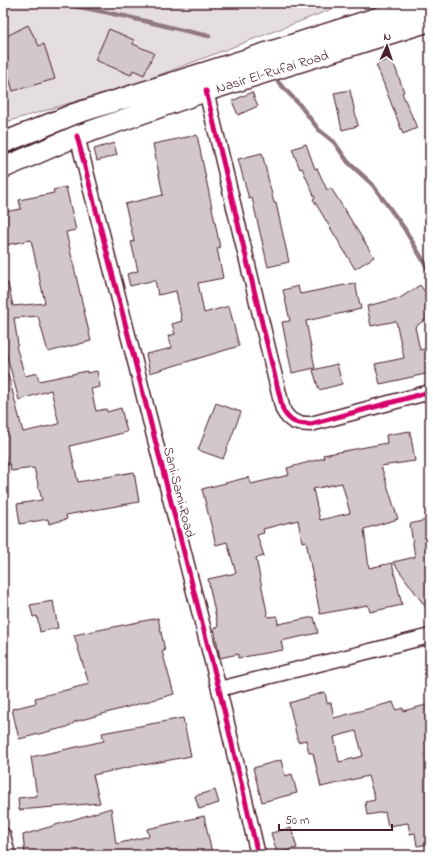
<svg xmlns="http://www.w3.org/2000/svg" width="433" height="858" font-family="'Indie Flower',sans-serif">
  <rect width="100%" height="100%" fill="#fff"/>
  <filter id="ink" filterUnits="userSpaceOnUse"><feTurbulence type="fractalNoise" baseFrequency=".025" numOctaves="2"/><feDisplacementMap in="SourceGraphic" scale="8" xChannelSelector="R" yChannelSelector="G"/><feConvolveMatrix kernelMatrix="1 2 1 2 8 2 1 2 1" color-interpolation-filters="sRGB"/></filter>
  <g filter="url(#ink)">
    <path fill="#e5dee0" stroke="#987e86" d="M 3,3 L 348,3 L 141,82 L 3,123 Z"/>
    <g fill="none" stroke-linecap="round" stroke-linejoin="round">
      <path stroke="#91787e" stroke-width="4.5" d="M 50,3 C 105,9 156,25 209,36
        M 278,82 L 299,104 L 319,130 L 334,142 L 348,162 L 372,184 L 404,228 L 430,272"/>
    </g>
    <path fill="#d2c7cb" stroke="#4a1f2b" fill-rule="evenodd" d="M 28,25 L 39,46 L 44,44 L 55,79 L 13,91 L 8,74 L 3,76 L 3,38 Z
      M 109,29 L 134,40 L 133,44 L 154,53 L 144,75 L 133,70 L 131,75 L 95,60 Z
      M 392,58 L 404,92 L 402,93 L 417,128 L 403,134 L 376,64 Z
      M 350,90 L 358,126 L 342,130 L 334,93 Z
      M 252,92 L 258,106 L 238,115 L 232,101 Z
      M 197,135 L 216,227 L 220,248 L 217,248 L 223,278 L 198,283 L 204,313 L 229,306 L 239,346 L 150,373 L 146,354 L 172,348 L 168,336 L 175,334 L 172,324 L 182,321 L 176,291 L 158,295 L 155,280 L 130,286 L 127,274 L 138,271 L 131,242 L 134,241 L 125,204 L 163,195 L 153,144 Z
      M 114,143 L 117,155 L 97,161 L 94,149 Z
      M 306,144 L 315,169 L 317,168 L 327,190 L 331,188 L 374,257 L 355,269 L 313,199 L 315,198 L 302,168 L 300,169 L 292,149 Z
      M 262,153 L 274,203 L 276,203 L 289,262 L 268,267 L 252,198 L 249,199 L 238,159 Z
      M 66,187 L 76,230 L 66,232 L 91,341 L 48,352 L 38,316 L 14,318 L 18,345 L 16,346 L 25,376 L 37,373 L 39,381 L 87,371 L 87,373 L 97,371 L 100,387 L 91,389 L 96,411 L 106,409 L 107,412 L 121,408 L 127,432 L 70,446 L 78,482 L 134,472 L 139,502 L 66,515 L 67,519 L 49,524 L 48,519 L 20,524 L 17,504 L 42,500 L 34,468 L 11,471 L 10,464 L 6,465 L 5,453 L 3,453 L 3,374 L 8,374 L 23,432 L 59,424 L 51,390 L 19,400 L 5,349 L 3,337 L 3,284 L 8,283 L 13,306 L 45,303 L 31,240 L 6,245 L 3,232 L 3,212 L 21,209 L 19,200 L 54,193 L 53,190 Z
      M 355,283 L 361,309 L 306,321 L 315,368 L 292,373 L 282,322 L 290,321 L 283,290 L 298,286 L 300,294 Z
      M 420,285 L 430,299 L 430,316 L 415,327 L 420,350 L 430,347 L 430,373 L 380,384 L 375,364 L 404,358 L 396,321 L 371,326 L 367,306 L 400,298 Z
      M 337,364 L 342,384 L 319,390 L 313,370 Z
      M 216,403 L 241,412 L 223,459 L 198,450 Z
      M 410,431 L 415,461 L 381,466 L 398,519 L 364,529 L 369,568 L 392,563 L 402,605 L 370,612 L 368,605 L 320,614 L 306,541 L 302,542 L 298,520 L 263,529 L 264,533 L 257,535 L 264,556 L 256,558 L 268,617 L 277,616 L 278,624 L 314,617 L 318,633 L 281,641 L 283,650 L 238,658 L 238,654 L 220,658 L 214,628 L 218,627 L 208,579 L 236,573 L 227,542 L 216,545 L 202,489 L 249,477 L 251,484 L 289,475 L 287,468 L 324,458 L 323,455 L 387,443 L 386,435 ZM 342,483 L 350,513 L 320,520 L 313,489 Z
      M 430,519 L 430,613 L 393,562 L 415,557 L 410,524 Z
      M 53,601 L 58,628 L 40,632 L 37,616 L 33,617 L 30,605 Z
      M 158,618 L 165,651 L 162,651 L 174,694 L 74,722 L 74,723 L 67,727 L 19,739 L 12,709 L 36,703 L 35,698 L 89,684 L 74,635 Z
      M 325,692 L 327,703 L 331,703 L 334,718 L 393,702 L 396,710 L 403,708 L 403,711 L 430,704 L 430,844 L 417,846 L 415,833 L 410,834 L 408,823 L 388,826 L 385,812 L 367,815 L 365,802 L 375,800 L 368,776 L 321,787 L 313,753 L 309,753 L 306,740 L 298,742 L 289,703 ZM 356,731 L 363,756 L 339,762 L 334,737 Z
      M 183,718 L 191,756 L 144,765 L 144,764 L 93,775 L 100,803 L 19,810 L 18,798 L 37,796 L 31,757 L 104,741 L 102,733 Z
      M 281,760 L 285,776 L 292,774 L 297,793 L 262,802 L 253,768 Z
      M 215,790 L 219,803 L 199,809 L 195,796 Z
      M 111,808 L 116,844 L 149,836 L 147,829 L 204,816 L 212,853 L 201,855 L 25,855 L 23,835 Z
      M 291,828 L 297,848 L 277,853 L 271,833 Z"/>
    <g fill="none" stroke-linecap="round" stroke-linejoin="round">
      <g stroke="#4a1f2b" stroke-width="17">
        <path id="minor" d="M 206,91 L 283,410 C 290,423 298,424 311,424 L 430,392
          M 77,136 L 219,689 L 258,855
          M 219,689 L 430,636
          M 3,835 L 8,855"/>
      </g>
      <g stroke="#4a1f2b" stroke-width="23">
        <path id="secondary" d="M 3,143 L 74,114 L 424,3
          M 3,168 L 77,136 L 206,91 L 430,21"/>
      </g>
      <use href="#minor" stroke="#fff" stroke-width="14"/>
      <use href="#secondary" stroke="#fff" stroke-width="20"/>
      <g stroke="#fff" stroke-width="8">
        <path id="cycleway" d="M 206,91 L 283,410 C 290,423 298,424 311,424 L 430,392
          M 77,136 L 219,689 L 258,855"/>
      </g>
      <use href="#cycleway" stroke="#d6006c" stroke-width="5"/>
    </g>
  </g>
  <g text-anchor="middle" stroke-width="4" stroke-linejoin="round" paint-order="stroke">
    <g font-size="14" fill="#4a1f2b" stroke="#fff">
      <text transform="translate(272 71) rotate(-17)" y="5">Nasir El-Rufai Road</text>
      <text transform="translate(180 492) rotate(76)" y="5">Sani Sami Road</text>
    </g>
  </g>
  <rect width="433" height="858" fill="none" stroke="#fff" stroke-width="16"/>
  <rect x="8" y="8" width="417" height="842" fill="none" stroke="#4a1f2b" stroke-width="1.5" filter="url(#ink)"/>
  <g transform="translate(387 46) rotate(3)" stroke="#ffffff" stroke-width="3" paint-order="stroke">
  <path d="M0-3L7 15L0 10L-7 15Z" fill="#4a1f2b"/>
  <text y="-6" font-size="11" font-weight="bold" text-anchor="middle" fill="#4a1f2b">N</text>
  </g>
  <path d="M279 824v6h113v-6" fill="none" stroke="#4a1f2b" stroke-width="2"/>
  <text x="285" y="824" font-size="12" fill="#4a1f2b" stroke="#ffffff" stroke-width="3" paint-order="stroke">50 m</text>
</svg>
